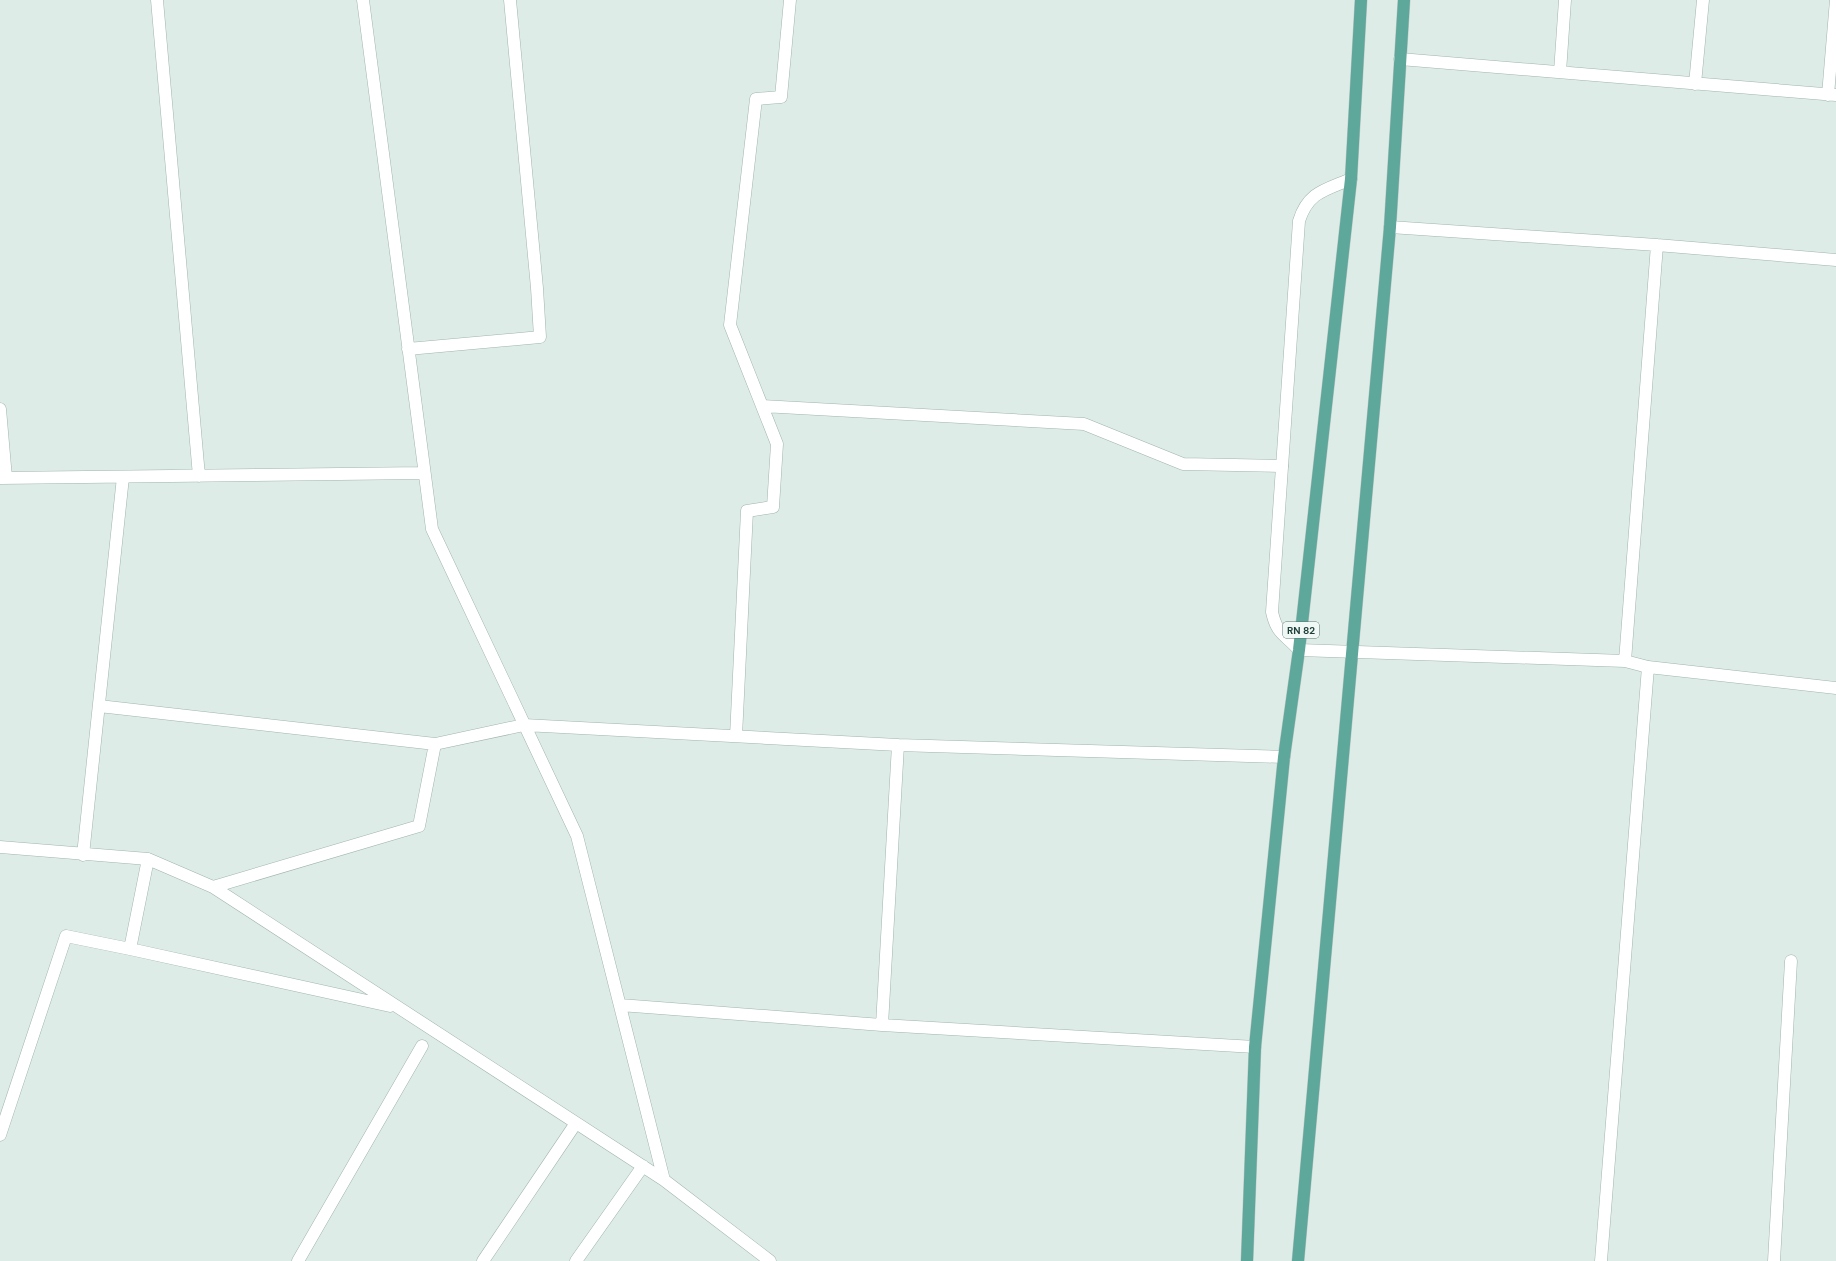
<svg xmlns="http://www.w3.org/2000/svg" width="1836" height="1261" font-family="'DM Sans',sans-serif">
  <rect width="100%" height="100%" fill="#deece7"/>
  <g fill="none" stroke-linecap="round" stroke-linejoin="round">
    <g stroke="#a0b4af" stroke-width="13">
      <path id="lane" d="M 1299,650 C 1285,634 1277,635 1272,612 L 1299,221 C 1308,192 1325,190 1351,179"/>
    </g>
    <g stroke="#a0b4af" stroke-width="13">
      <path id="street" d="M 157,0 L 199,476
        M 363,0 L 432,529 L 577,836 L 664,1180 L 770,1261
        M 1400,59 L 1836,95
        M 1560,72 L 1565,0
        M 1695,84 L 1703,0
        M 1828,95 L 1836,0
        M 1390,227 L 1657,245 L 1836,260
        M 408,349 L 540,337 L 537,288 L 510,0
        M 762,406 L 1084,424 L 1183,464 L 1282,466
        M 0,409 L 6,478
        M 0,478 L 424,473
        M 1299,650 L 1625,661 L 1648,667 L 1836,688
        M 1625,661 L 1657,245
        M 99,706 L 435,744 L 524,725 L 898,745 L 1284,757
        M 736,736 L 747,511 L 773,507 L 777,444 L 730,325 L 756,99 L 781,97 L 790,0
        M 0,847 L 148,859 L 213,887 L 664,1180
        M 83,855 L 123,477
        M 213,887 L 419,826 L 435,744
        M 130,949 L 148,859
        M 620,1005 L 882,1025 L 1255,1047
        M 882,1025 L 898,745
        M 0,1135 L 66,936 L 130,949 L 390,1006
        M 298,1261 L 422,1046
        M 483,1261 L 576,1123
        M 576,1261 L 643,1166
        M 1601,1261 L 1648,667
        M 1774,1261 L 1791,961"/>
    </g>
    <g stroke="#c0c9c7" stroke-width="13">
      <path id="primary" d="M 1247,1261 L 1255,1047 L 1284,757 L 1299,650 L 1351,179 L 1361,0
        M 1298,1261 L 1390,227 L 1404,0"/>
    </g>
    <use href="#lane" stroke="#fff" stroke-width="12"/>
    <use href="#street" stroke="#fff" stroke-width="12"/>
    <use href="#primary" stroke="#5da79b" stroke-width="12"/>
  </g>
  <g text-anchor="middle" stroke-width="3.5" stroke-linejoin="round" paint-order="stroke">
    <rect fill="#eff8f4" stroke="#5c7570" stroke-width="1" x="1283" y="622" width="36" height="16" rx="3"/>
    <g font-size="10" font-weight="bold" fill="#1d3d38">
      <text x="1301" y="634">RN 82</text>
    </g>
  </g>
</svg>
